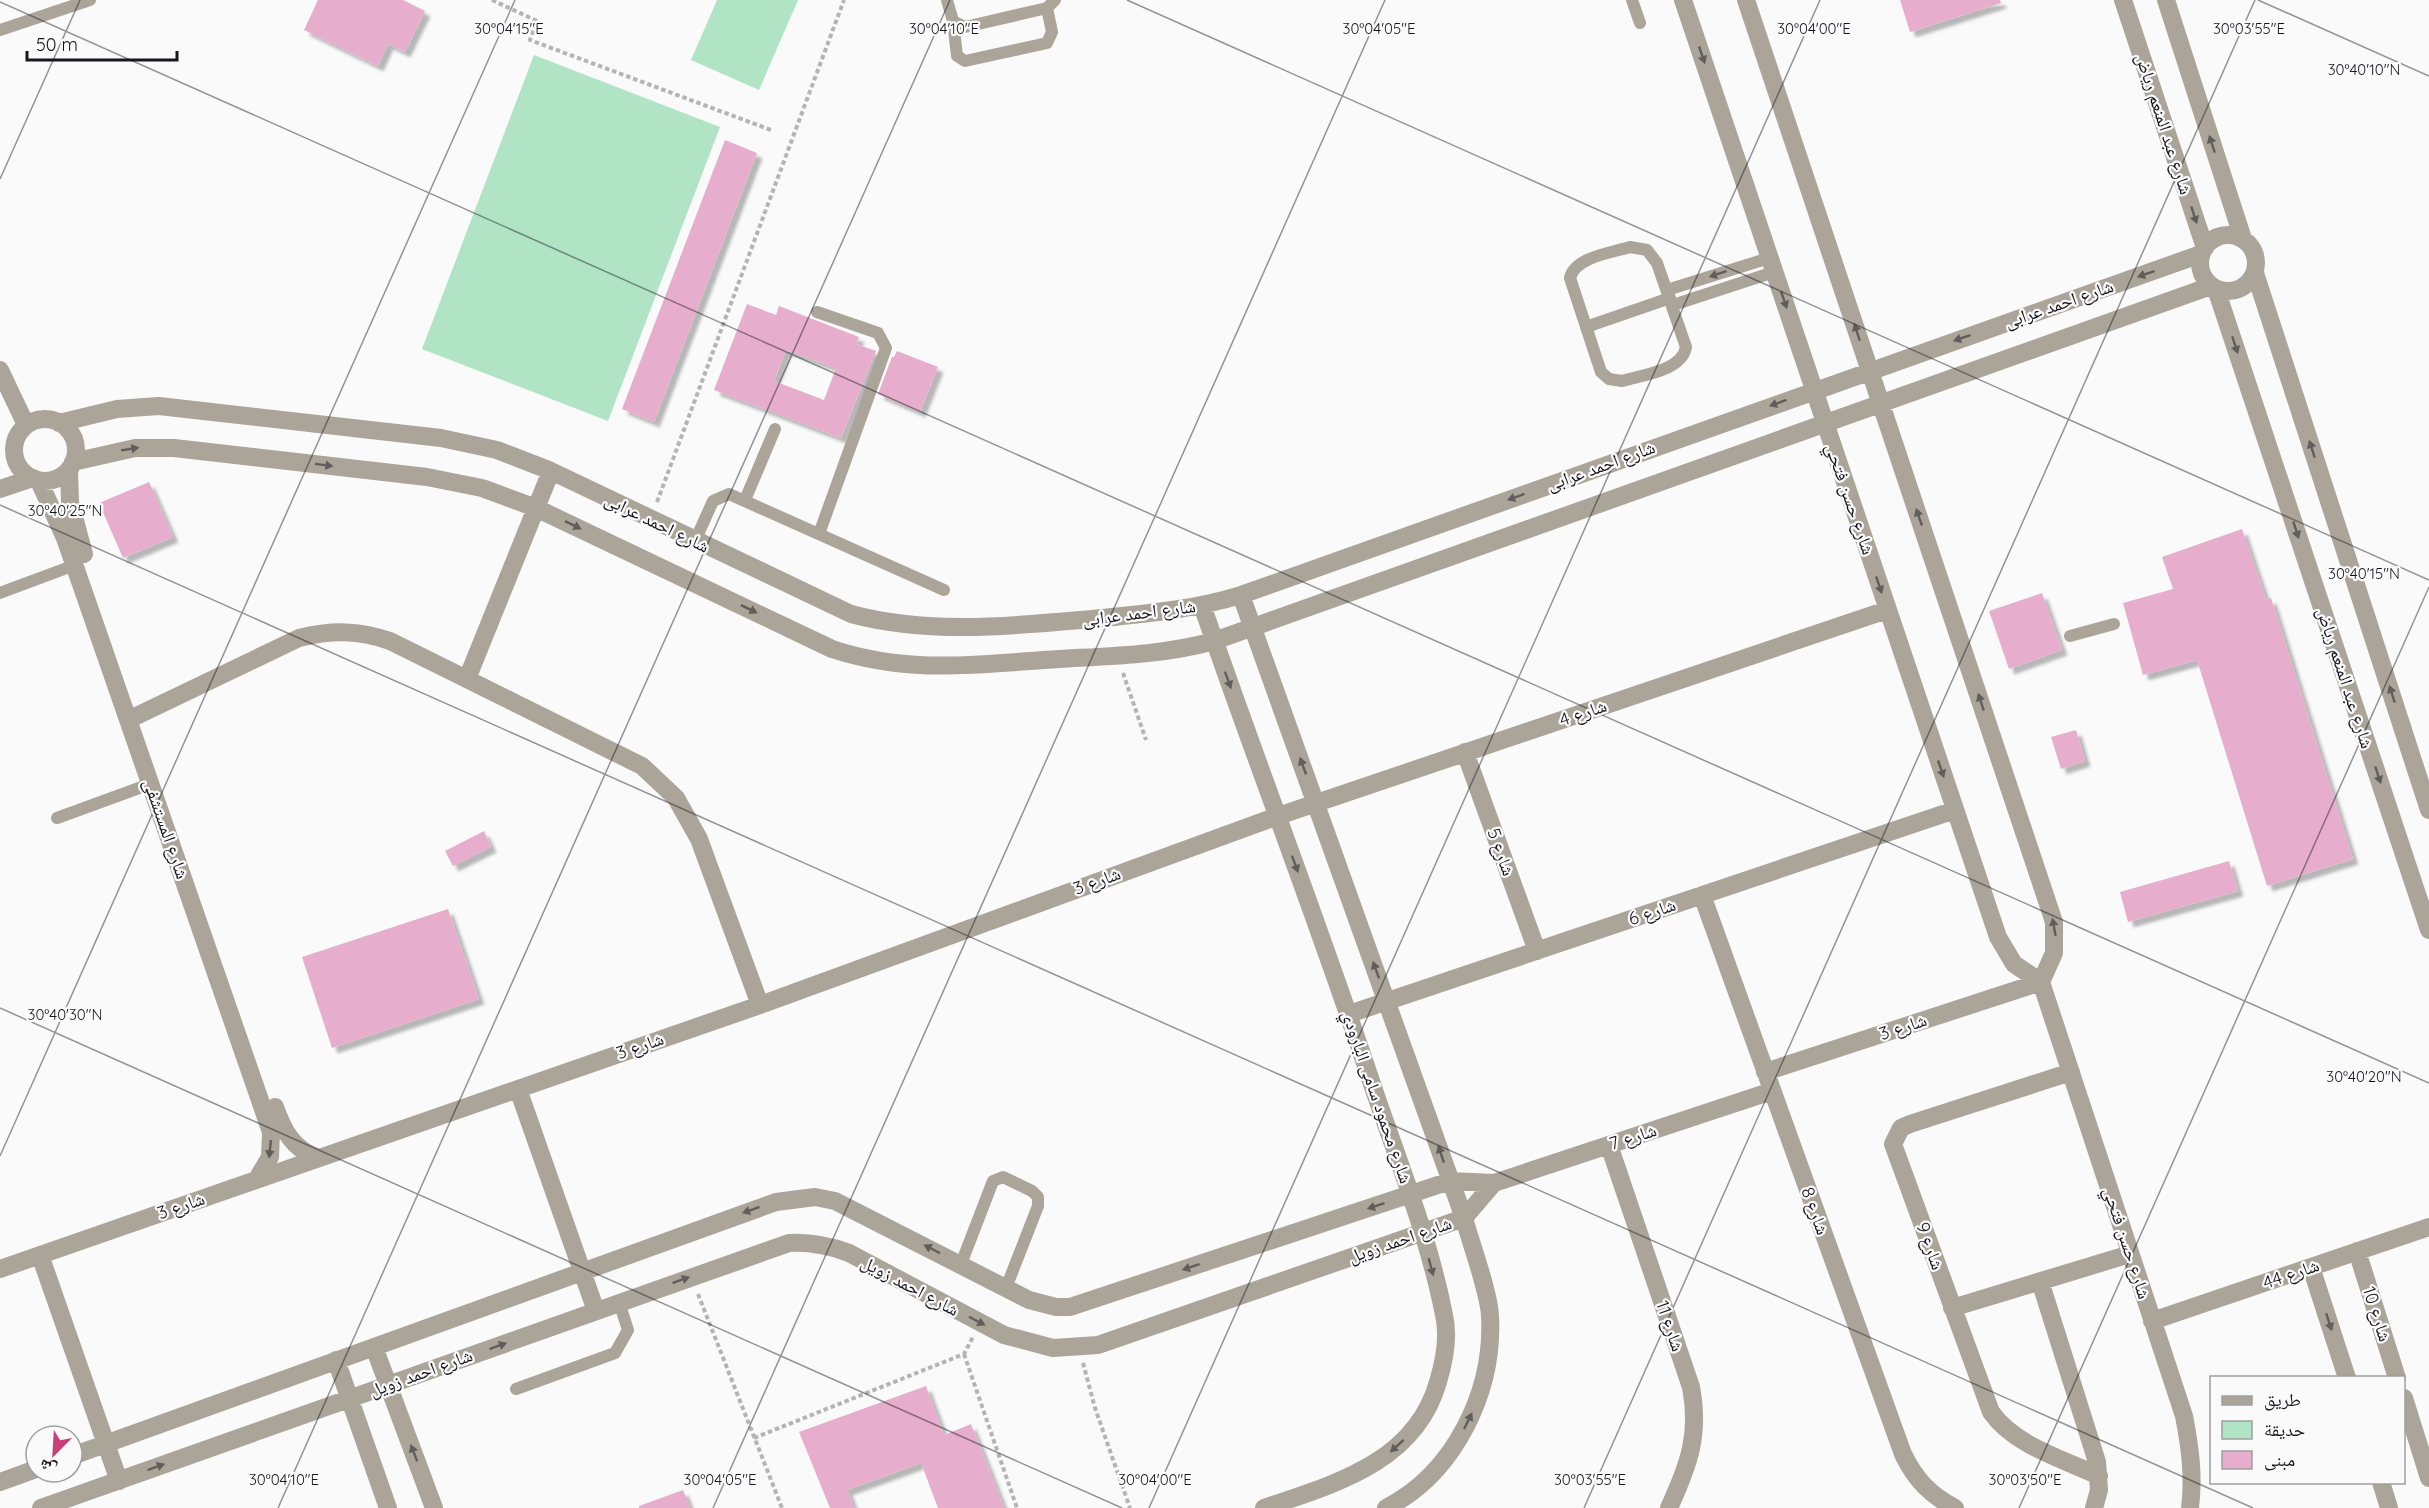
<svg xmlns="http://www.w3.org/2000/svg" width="2429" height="1508" font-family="Quicksand,'Noto Naskh Arabic',sans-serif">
  <defs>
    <filter id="shadow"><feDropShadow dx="5.5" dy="5.5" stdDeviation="1.5" flood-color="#0004"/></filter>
  </defs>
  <rect width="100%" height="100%" fill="#fafafa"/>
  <path fill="#b1e3c5" d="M 717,0 L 798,0 L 759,90 L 691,60 Z
    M 534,55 L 720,127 L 608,421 L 422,349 Z"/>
  <path fill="#e7adcc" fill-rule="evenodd" filter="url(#shadow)" d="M 318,0 L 403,0 L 425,11 L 405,52 L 388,44 L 378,66 L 304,30 Z
    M 1900,0 L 2000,0 L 2001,3 L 1910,32 Z
    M 725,140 L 757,153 L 654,422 L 622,409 Z
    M 747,304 L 776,315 L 779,306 L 859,337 L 856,344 L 876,351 L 841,438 L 714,390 ZM 786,350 L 836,368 L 824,400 L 774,381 Z
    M 897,351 L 938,367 L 920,412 L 878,394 L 892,357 L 894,357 Z
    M 149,482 L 173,537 L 123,558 L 99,503 Z
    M 2242,529 L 2266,600 L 2271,598 L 2353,859 L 2267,886 L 2197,660 L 2143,675 L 2123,603 L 2173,589 L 2162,557 Z
    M 2042,593 L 2062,650 L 2009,669 L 1989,611 Z
    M 2076,730 L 2085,761 L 2061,769 L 2051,737 Z
    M 484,831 L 491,847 L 453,866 L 445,851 Z
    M 2229,861 L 2238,891 L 2128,922 L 2120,892 Z
    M 448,909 L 479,999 L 332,1048 L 302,957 Z
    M 926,1386 L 944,1435 L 971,1424 L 1004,1508 L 938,1508 L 921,1463 L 847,1490 L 854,1508 L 830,1508 L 799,1432 Z
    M 683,1490 L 690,1508 L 639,1508 L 639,1506 Z"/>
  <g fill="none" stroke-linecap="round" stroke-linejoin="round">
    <path stroke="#b4b4b7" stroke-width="4" stroke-dasharray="4.5 3" stroke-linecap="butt" d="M 492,0 L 537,21 L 530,40 L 771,130
      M 657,502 L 844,0
      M 1123,673 L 1146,740
      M 698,1294 L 782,1508
      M 964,1354 L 1017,1508
      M 1083,1363 L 1095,1408 L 1130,1508
      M 754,1438 L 964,1354 L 973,1337"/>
    <path stroke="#aba499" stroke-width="12" d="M 947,0 L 953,21 L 965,27 L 1047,8 L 1055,0
      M 1632,0 L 1640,23
      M 953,21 L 957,56 L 965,61 L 1047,43 L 1052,32 L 1047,8
      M 0,30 L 90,0
      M 1630,247 L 1647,250 L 1657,263 L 1686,347 C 1682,371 1642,375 1622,381 L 1609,379 L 1601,372 L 1570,278 C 1575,257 1611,253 1630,247 Z
      M 1667,290 L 1769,258
      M 1673,305 L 1774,272
      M 817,312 L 878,333 L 886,348 L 819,534
      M 1586,327 L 1670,298
      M 745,500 L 775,429
      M 695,541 L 713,501 L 729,494 L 944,590
      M 0,593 L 75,565
      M 2070,636 L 2114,624
      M 57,818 L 150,784
      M 961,1264 L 993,1181 L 1003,1177 L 1032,1191 L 1038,1197 L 1038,1206 L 1006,1288
      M 516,1389 L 615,1353 L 628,1330 L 619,1302"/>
    <path stroke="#aba499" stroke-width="18" d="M 1683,0 L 1998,937 L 2014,964 L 2041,982 L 2184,1416 C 2190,1447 2194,1476 2190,1508
      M 1746,0 L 2054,922 L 2054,953 L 2041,982
      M 2123,0 L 2205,248
      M 2166,0 L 2243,239
      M2200 263a28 28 0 1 1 56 0a28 28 0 1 1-56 0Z
      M 2255,273 L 2429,810
      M 2216,289 L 2429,930
      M 0,370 L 26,425
      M14 450a31 31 0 1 1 62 0a31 31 0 1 1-62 0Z
      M 59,423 L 117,409 L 159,406 L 441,438 L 497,450 L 551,471 L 851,614 C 929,635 1013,626 1092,619 C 1143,614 1192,610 1241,595 L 2201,254
      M 73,462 L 135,448 L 174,448 L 427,477 L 482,488 L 536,508 L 832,649 C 911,675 979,664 1059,659 C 1111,656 1164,655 1214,641 L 2211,286
      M 69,469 L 70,502 L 84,554
      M 39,481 L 65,538 L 271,1132 L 270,1157 L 257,1179
      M 0,489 L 33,478
      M 1241,595 L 1464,1218 C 1471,1244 1489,1292 1490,1316 C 1494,1391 1455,1473 1386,1508
      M 1202,605 C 1258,767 1320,927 1374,1090 C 1399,1163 1429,1238 1444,1315 C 1449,1336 1444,1362 1438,1382 C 1415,1463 1334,1484 1264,1508
      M 467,679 L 551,471
      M 128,720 L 299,638 C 332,630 358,630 390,641 L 642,766 L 676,798 L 699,839 L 760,1005
      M 1465,752 L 1537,951
      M 1702,895 L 1903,1454 C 1915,1479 1930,1495 1955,1508
      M 1349,1014 L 1955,810
      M 1765,1072 L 2041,982
      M 2071,1072 L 1910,1124 L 1901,1128 L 1893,1144 L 1991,1412 C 2015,1446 2063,1459 2099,1476
      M 518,1089 L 596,1311
      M 275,1107 C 284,1132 293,1149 318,1158
      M 1609,1145 L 1691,1387 C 1700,1435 1689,1464 1669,1508
      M 2357,1251 L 2397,1378
      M 40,1255 L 119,1481
      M 2311,1267 L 2347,1378
      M 0,1269 L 760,1005 L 1278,816 L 1887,610
      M 2040,1281 L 2097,1462 L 2099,1490 L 2094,1508
      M 1952,1308 L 2130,1254
      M 2152,1321 L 2429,1227
      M 374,1347 L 434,1508
      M 336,1360 L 388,1508
      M 2404,1398 L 2429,1478
      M 72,1456 L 776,1202 L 815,1197 L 835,1201 L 1029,1300 L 1056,1307 L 1070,1307 L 1450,1181 L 1494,1183 L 1772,1091
      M 0,1482 L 36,1469
      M 2381,1482 L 2389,1508
      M 41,1508 L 789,1243 C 811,1242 828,1245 849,1253 L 1004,1335 L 1053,1348 L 1098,1345 L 1464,1218 L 1494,1183"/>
  </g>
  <defs><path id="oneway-solid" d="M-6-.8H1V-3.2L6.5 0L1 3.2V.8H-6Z" transform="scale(1.5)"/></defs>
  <g fill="#615d5c">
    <use href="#oneway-solid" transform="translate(1702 55) rotate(71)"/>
    <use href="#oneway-solid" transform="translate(2212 144) rotate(-108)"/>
    <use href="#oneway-solid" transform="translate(2194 215) rotate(72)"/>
    <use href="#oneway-solid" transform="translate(1718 274) rotate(162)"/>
    <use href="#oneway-solid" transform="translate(2146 274) rotate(161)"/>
    <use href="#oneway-solid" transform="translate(1784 300) rotate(71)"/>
    <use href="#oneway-solid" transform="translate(1857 332) rotate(-108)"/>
    <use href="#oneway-solid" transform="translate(1962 338) rotate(161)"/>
    <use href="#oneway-solid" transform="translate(2235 345) rotate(72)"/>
    <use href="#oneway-solid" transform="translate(1778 403) rotate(160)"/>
    <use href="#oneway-solid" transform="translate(130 449) rotate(-9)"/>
    <use href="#oneway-solid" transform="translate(2312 449) rotate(-108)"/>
    <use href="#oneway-solid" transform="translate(324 465) rotate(7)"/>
    <use href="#oneway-solid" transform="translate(1516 497) rotate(160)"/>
    <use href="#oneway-solid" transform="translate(1919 517) rotate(-109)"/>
    <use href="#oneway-solid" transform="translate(573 525) rotate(26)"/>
    <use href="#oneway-solid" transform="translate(2296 530) rotate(72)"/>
    <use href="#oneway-solid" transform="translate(1879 585) rotate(71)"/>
    <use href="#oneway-solid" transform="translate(749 609) rotate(26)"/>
    <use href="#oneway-solid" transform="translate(1228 680) rotate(70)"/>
    <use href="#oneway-solid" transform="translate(2392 694) rotate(-108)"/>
    <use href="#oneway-solid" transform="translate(1981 702) rotate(-108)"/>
    <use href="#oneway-solid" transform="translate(1303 766) rotate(-110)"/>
    <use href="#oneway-solid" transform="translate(1941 769) rotate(71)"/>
    <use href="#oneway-solid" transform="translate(2378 775) rotate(72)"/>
    <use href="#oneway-solid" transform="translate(1295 864) rotate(70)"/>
    <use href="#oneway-solid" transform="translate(2054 927) rotate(-100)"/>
    <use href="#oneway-solid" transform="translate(1376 970) rotate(-110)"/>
    <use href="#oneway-solid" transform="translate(270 1149) rotate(96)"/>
    <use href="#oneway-solid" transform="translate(1441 1154) rotate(-109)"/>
    <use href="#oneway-solid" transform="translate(1376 1206) rotate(162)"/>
    <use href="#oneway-solid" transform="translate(751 1210) rotate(160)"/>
    <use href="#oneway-solid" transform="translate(932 1249) rotate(-152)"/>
    <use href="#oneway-solid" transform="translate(1191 1267) rotate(162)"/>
    <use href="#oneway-solid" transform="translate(1431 1267) rotate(75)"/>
    <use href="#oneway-solid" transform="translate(681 1280) rotate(-20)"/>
    <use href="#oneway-solid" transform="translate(977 1321) rotate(28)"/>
    <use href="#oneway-solid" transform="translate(2329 1322) rotate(72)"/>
    <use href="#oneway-solid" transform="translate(498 1346) rotate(-20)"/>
    <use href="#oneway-solid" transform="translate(1468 1421) rotate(-64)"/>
    <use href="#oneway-solid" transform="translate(1397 1446) rotate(138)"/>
    <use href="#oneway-solid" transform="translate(414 1453) rotate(-111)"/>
    <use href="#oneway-solid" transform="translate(156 1467) rotate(-20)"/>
  </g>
  <path fill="none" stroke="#171620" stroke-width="1.5" stroke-opacity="0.45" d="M 1127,0 L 2429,580M 2258,0 L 2429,76M 0,2 L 2429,1083M 0,179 L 80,0M 0,505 L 2253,1508M 0,1008 L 1122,1508M 0,1156 L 515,0M 278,1508 L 950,0M 713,1508 L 1385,0M 1149,1508 L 1820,0M 1584,1508 L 2255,0M 2019,1508 L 2429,587"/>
  <g text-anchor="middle" stroke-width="4.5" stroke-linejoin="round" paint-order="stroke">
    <g font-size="18" fill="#171620" stroke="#fafafa">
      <text transform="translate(2164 124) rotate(72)" y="6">شارع عبد المنعم رياض</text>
      <text transform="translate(2059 304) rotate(-19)" y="6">شارع احمد عرابى</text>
      <text transform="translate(1601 466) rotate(-20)" y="6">شارع احمد عرابى</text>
      <text transform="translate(1850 499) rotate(71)" y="6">شارع حسن فتحي</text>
      <text transform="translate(657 523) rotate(26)" y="6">شارع احمد عرابى</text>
      <text transform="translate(1139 613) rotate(-7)" y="6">شارع احمد عرابى</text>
      <text transform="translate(2345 678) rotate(72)" y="6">شارع عبد المنعم رياض</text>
      <text transform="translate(1583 713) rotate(-19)" y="6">شارع 4</text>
      <text transform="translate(166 829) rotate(71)" y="6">شارع المستشفى</text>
      <text transform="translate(1501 852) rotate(70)" y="6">شارع 5</text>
      <text transform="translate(1097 881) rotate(-20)" y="6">شارع 3</text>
      <text transform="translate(1652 912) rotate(-19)" y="6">شارع 6</text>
      <text transform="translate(1903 1027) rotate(-18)" y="6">شارع 3</text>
      <text transform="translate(640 1046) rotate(-19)" y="6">شارع 3</text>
      <text transform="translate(1377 1097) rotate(71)" y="6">شارع محمود سامى البارودي</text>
      <text transform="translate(1633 1137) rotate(-18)" y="6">شارع 7</text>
      <text transform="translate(181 1206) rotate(-19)" y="6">شارع 3</text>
      <text transform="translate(1815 1211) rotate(70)" y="6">شارع 8</text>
      <text transform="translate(1400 1240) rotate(-19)" y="6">شارع احمد زويل</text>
      <text transform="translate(2127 1243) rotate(72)" y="6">شارع حسن فتحي</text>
      <text transform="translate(1930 1246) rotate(70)" y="6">شارع 9</text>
      <text transform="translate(2291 1274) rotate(-19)" y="6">شارع 44</text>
      <text transform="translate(910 1286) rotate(28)" y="6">شارع احمد زويل</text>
      <text transform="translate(2377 1314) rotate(72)" y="6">شارع 10</text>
      <text transform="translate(1670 1326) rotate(71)" y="6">شارع 11</text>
      <text transform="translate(421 1373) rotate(-20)" y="6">شارع احمد زويل</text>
    </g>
  </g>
  <g font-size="15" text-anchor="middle" fill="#171620" stroke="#fafafa" stroke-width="4.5" stroke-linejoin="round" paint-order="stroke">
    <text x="509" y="34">30°04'15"E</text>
    <text x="944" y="34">30°04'10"E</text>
    <text x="1379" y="34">30°04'05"E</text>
    <text x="1814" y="34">30°04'00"E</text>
    <text x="2249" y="34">30°03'55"E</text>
    <text x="2364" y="75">30°40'10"N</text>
    <text x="65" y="516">30°40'25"N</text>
    <text x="2364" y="579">30°40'15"N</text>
    <text x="65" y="1020">30°40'30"N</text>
    <text x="2364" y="1082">30°40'20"N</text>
    <text x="284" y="1485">30°04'10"E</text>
    <text x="720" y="1485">30°04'05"E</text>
    <text x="1155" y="1485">30°04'00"E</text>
    <text x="1590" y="1485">30°03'55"E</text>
    <text x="2025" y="1485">30°03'50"E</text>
  </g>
  <rect x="2210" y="1376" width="195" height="108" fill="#fafafa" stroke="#9f9fa3" stroke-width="1.5"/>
  <rect x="2222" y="1396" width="30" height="9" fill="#aba499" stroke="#9f9fa3" stroke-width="1.5"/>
  <text x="2264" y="1406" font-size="18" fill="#171620">طريق</text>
  <rect x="2222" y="1421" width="30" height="18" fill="#b1e3c5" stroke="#9f9fa3" stroke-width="1.5"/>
  <text x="2264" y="1436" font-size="18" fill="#171620">حديقة</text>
  <rect x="2222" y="1451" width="30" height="18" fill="#e7adcc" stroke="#9f9fa3" stroke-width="1.5"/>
  <text x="2264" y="1466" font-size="18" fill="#171620">مبنى</text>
  <g transform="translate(54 1454) rotate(204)"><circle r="28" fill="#fafafa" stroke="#9f9fa3" stroke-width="1.5"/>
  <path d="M0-4.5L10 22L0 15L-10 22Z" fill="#c93f77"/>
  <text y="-9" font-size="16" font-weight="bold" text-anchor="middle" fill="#171620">ش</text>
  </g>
  <path d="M27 51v9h150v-9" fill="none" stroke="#171620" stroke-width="3"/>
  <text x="36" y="51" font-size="18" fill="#171620" stroke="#fafafa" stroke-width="4.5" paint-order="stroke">50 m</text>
</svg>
